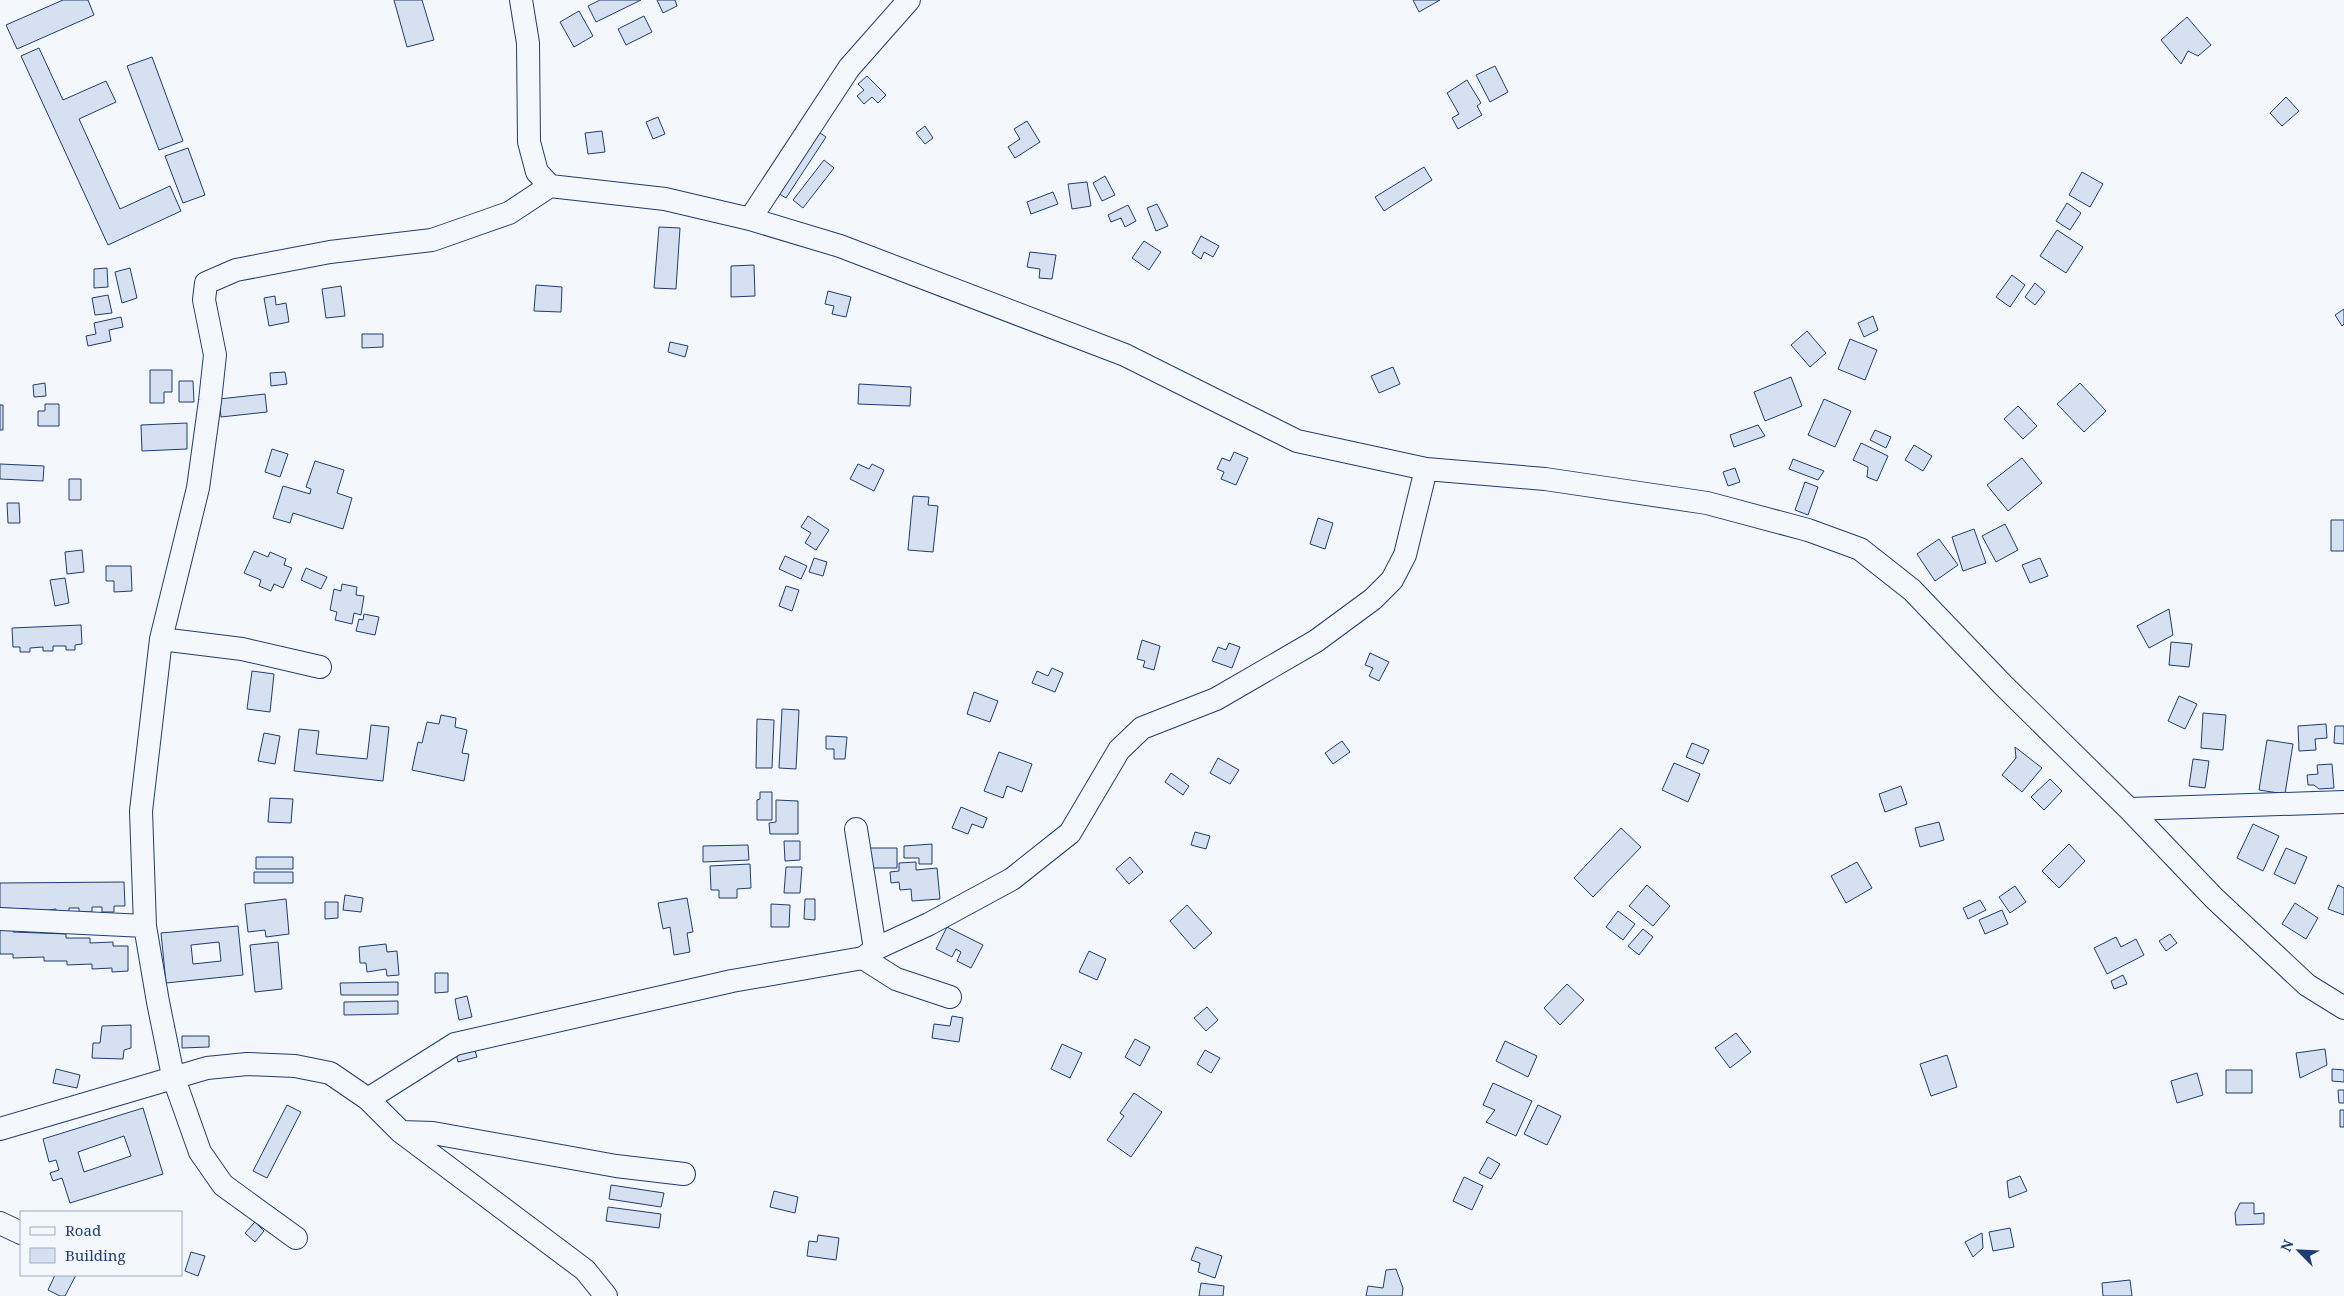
<svg xmlns="http://www.w3.org/2000/svg" width="2344" height="1296" font-family="'Noto Serif',serif">
  <rect width="100%" height="100%" fill="#f4f7fb"/>
  <path fill="#d5e0f0" stroke="#1d3f73" fill-rule="evenodd" d="M 63,0 L 88,0 L 94,15 L 17,49 L 6,25 Z
    M 394,0 L 422,0 L 434,40 L 407,47 Z
    M 600,0 L 641,0 L 596,22 L 588,6 Z
    M 657,0 L 675,0 L 677,6 L 663,13 Z
    M 1413,0 L 1440,0 L 1419,12 Z
    M 579,11 L 593,36 L 574,47 L 560,22 Z
    M 644,16 L 652,32 L 626,45 L 618,29 Z
    M 2187,17 L 2211,45 L 2198,56 L 2188,51 L 2181,64 L 2161,40 Z
    M 39,48 L 63,100 L 106,81 L 116,102 L 79,119 L 120,209 L 170,186 L 181,211 L 108,245 L 21,56 Z
    M 152,57 L 183,141 L 159,150 L 127,66 Z
    M 1495,66 L 1508,92 L 1490,102 L 1476,75 Z
    M 867,76 L 886,95 L 878,103 L 872,97 L 864,104 L 857,96 L 864,90 L 858,84 Z
    M 1467,80 L 1481,103 L 1477,106 L 1482,115 L 1458,129 L 1452,118 L 1459,114 L 1447,93 Z
    M 2286,97 L 2299,111 L 2282,126 L 2270,113 Z
    M 658,117 L 665,134 L 653,139 L 646,122 Z
    M 1027,121 L 1040,142 L 1015,158 L 1008,147 L 1020,139 L 1014,129 Z
    M 925,126 L 933,138 L 925,144 L 916,133 Z
    M 816,130 L 826,137 L 786,198 L 776,192 Z
    M 602,131 L 605,152 L 588,154 L 585,133 Z
    M 188,148 L 205,195 L 183,203 L 165,156 Z
    M 824,160 L 834,168 L 803,208 L 793,200 Z
    M 1424,167 L 1432,180 L 1384,211 L 1375,197 Z
    M 2082,172 L 2103,184 L 2090,207 L 2069,195 Z
    M 1105,176 L 1115,195 L 1102,201 L 1093,183 Z
    M 1087,182 L 1091,206 L 1072,209 L 1068,184 Z
    M 1053,192 L 1058,204 L 1031,214 L 1027,202 Z
    M 2067,203 L 2081,213 L 2070,230 L 2056,221 Z
    M 1157,204 L 1168,226 L 1156,231 L 1147,208 Z
    M 1128,205 L 1136,221 L 1125,227 L 1121,218 L 1111,222 L 1108,215 Z
    M 659,227 L 680,228 L 676,289 L 654,288 Z
    M 2057,230 L 2083,247 L 2066,273 L 2040,256 Z
    M 1201,236 L 1219,246 L 1213,257 L 1204,252 L 1201,259 L 1192,253 Z
    M 1144,241 L 1161,252 L 1149,270 L 1132,258 Z
    M 1030,252 L 1056,255 L 1052,279 L 1039,278 L 1040,269 L 1027,267 Z
    M 754,265 L 755,296 L 731,297 L 731,266 Z
    M 107,268 L 108,287 L 94,288 L 94,269 Z
    M 130,268 L 137,298 L 122,303 L 115,272 Z
    M 2012,275 L 2025,285 L 2010,307 L 1996,297 Z
    M 2035,283 L 2045,292 L 2035,305 L 2025,297 Z
    M 536,285 L 562,287 L 561,312 L 534,311 Z
    M 341,286 L 345,316 L 326,318 L 322,289 Z
    M 828,291 L 851,297 L 846,317 L 832,314 L 834,306 L 825,304 Z
    M 108,295 L 112,313 L 95,315 L 92,298 Z
    M 275,296 L 276,305 L 286,303 L 289,322 L 269,326 L 264,298 Z
    M 2344,309 L 2344,324 L 2342,326 L 2335,315 Z
    M 1873,316 L 1878,330 L 1864,337 L 1858,323 Z
    M 121,317 L 123,327 L 109,330 L 111,341 L 88,346 L 86,336 L 96,334 L 94,323 Z
    M 1807,331 L 1826,353 L 1810,367 L 1791,345 Z
    M 362,334 L 383,334 L 383,347 L 362,348 Z
    M 1850,339 L 1877,350 L 1865,380 L 1838,369 Z
    M 670,342 L 688,346 L 685,357 L 668,352 Z
    M 1393,367 L 1400,384 L 1379,393 L 1371,376 Z
    M 150,370 L 172,370 L 172,392 L 164,392 L 164,403 L 150,403 Z
    M 285,372 L 287,384 L 271,386 L 270,373 Z
    M 1791,377 L 1802,406 L 1765,421 L 1754,392 Z
    M 179,381 L 193,381 L 194,402 L 179,402 Z
    M 45,383 L 46,396 L 34,397 L 33,385 Z
    M 2080,383 L 2106,411 L 2084,432 L 2057,404 Z
    M 859,384 L 911,387 L 910,406 L 858,404 Z
    M 265,394 L 267,412 L 221,417 L 219,399 Z
    M 1824,399 L 1851,411 L 1835,447 L 1808,435 Z
    M 45,404 L 59,404 L 59,426 L 38,426 L 38,411 L 45,411 Z
    M 0,405 L 3,405 L 3,430 L 0,430 Z
    M 2018,406 L 2037,426 L 2023,439 L 2004,419 Z
    M 187,423 L 187,449 L 142,451 L 141,425 Z
    M 1758,425 L 1765,436 L 1734,447 L 1730,435 Z
    M 1875,430 L 1891,437 L 1886,448 L 1870,440 Z
    M 1861,443 L 1888,456 L 1877,481 L 1867,477 L 1868,467 L 1853,460 Z
    M 1914,445 L 1932,456 L 1923,471 L 1905,460 Z
    M 272,449 L 288,454 L 280,477 L 265,472 Z
    M 1234,452 L 1248,458 L 1236,485 L 1221,479 L 1224,472 L 1217,469 L 1222,458 L 1230,461 Z
    M 2022,458 L 2042,483 L 2008,511 L 1987,485 Z
    M 1793,459 L 1824,471 L 1818,480 L 1789,469 Z
    M 315,461 L 344,470 L 337,493 L 352,498 L 343,529 L 293,513 L 290,523 L 273,518 L 283,486 L 310,494 L 311,489 L 306,487 Z
    M 0,464 L 44,466 L 43,481 L 0,479 Z
    M 858,464 L 869,469 L 872,464 L 884,470 L 874,491 L 850,479 Z
    M 1735,468 L 1740,482 L 1728,486 L 1723,472 Z
    M 69,479 L 81,479 L 81,500 L 69,500 Z
    M 1805,482 L 1818,487 L 1808,515 L 1795,510 Z
    M 913,496 L 929,497 L 928,505 L 938,506 L 933,552 L 908,550 Z
    M 7,503 L 19,503 L 20,523 L 8,523 Z
    M 808,516 L 829,530 L 816,550 L 805,543 L 811,533 L 801,527 Z
    M 1318,518 L 1333,523 L 1325,549 L 1310,544 Z
    M 2331,520 L 2344,520 L 2344,551 L 2331,551 Z
    M 2005,524 L 2018,550 L 1996,562 L 1982,536 Z
    M 1974,529 L 1986,563 L 1963,571 L 1952,537 Z
    M 1939,539 L 1958,565 L 1935,581 L 1917,554 Z
    M 82,550 L 84,572 L 67,574 L 65,552 Z
    M 254,551 L 268,557 L 270,552 L 286,559 L 284,565 L 292,568 L 283,588 L 274,584 L 271,591 L 259,586 L 261,580 L 244,573 Z
    M 785,556 L 807,566 L 801,579 L 779,569 Z
    M 814,558 L 827,562 L 823,576 L 809,572 Z
    M 2040,558 L 2048,576 L 2030,583 L 2022,565 Z
    M 106,566 L 131,566 L 132,591 L 114,592 L 114,581 L 106,581 Z
    M 306,568 L 327,577 L 321,589 L 301,580 Z
    M 65,578 L 69,603 L 55,606 L 50,580 Z
    M 342,584 L 357,587 L 356,595 L 364,596 L 361,615 L 354,613 L 352,624 L 335,620 L 337,612 L 330,610 L 334,589 L 341,591 Z
    M 786,586 L 799,590 L 792,611 L 779,606 Z
    M 2169,609 L 2173,635 L 2149,648 L 2137,626 Z
    M 364,614 L 379,617 L 375,635 L 356,631 L 359,619 L 363,620 Z
    M 81,625 L 82,644 L 75,645 L 75,650 L 66,650 L 66,646 L 53,646 L 53,651 L 43,651 L 43,647 L 30,648 L 30,652 L 20,652 L 20,647 L 13,647 L 12,628 Z
    M 1142,640 L 1160,646 L 1154,670 L 1143,667 L 1145,661 L 1137,659 Z
    M 2171,642 L 2192,644 L 2189,667 L 2169,665 Z
    M 1229,643 L 1240,647 L 1232,668 L 1212,661 L 1218,647 L 1226,650 Z
    M 1370,653 L 1389,662 L 1379,681 L 1369,676 L 1373,668 L 1365,665 Z
    M 1052,668 L 1063,673 L 1055,692 L 1032,683 L 1037,671 L 1048,676 Z
    M 252,671 L 274,674 L 270,712 L 247,709 Z
    M 974,692 L 998,701 L 990,722 L 967,714 Z
    M 2179,696 L 2197,704 L 2185,729 L 2168,721 Z
    M 782,709 L 799,710 L 796,769 L 779,768 Z
    M 2203,713 L 2226,715 L 2223,750 L 2201,748 Z
    M 441,715 L 456,718 L 455,727 L 467,730 L 462,753 L 469,754 L 464,781 L 412,770 L 418,742 L 422,743 L 427,722 L 439,724 Z
    M 757,719 L 774,720 L 772,768 L 756,768 Z
    M 2326,724 L 2327,738 L 2315,739 L 2316,750 L 2299,751 L 2298,726 Z
    M 371,725 L 389,727 L 383,781 L 294,771 L 299,729 L 319,731 L 316,754 L 367,759 Z
    M 2335,726 L 2344,726 L 2344,744 L 2334,743 Z
    M 264,733 L 280,736 L 275,764 L 258,761 Z
    M 826,736 L 847,737 L 845,759 L 834,759 L 834,749 L 826,749 Z
    M 2267,740 L 2293,744 L 2285,794 L 2259,790 Z
    M 1342,741 L 1350,752 L 1333,764 L 1325,753 Z
    M 1692,743 L 1709,750 L 1703,764 L 1686,757 Z
    M 2015,747 L 2042,768 L 2022,792 L 2002,775 L 2016,758 Z
    M 999,752 L 1032,764 L 1022,792 L 1007,786 L 1003,798 L 984,791 Z
    M 1218,758 L 1239,770 L 1230,784 L 1210,773 Z
    M 2193,759 L 2209,761 L 2205,788 L 2189,786 Z
    M 1674,763 L 1700,774 L 1688,802 L 1662,790 Z
    M 2332,764 L 2334,788 L 2319,789 L 2314,785 L 2308,785 L 2307,775 L 2318,774 L 2317,765 Z
    M 1171,773 L 1189,786 L 1183,795 L 1165,782 Z
    M 2050,779 L 2062,791 L 2044,810 L 2031,797 Z
    M 1901,786 L 1907,804 L 1885,812 L 1879,794 Z
    M 760,792 L 772,792 L 772,820 L 757,820 L 757,800 L 760,799 Z
    M 270,798 L 293,799 L 291,823 L 268,822 Z
    M 776,800 L 798,801 L 798,834 L 770,834 L 769,823 L 776,822 Z
    M 961,807 L 987,818 L 983,828 L 972,824 L 968,834 L 952,828 Z
    M 1939,822 L 1944,840 L 1920,847 L 1915,828 Z
    M 2253,824 L 2279,836 L 2263,871 L 2237,858 Z
    M 1621,828 L 1641,847 L 1593,897 L 1574,878 Z
    M 1195,832 L 1210,836 L 1206,849 L 1191,845 Z
    M 784,841 L 800,841 L 800,860 L 785,861 Z
    M 932,844 L 932,864 L 919,864 L 919,858 L 904,858 L 904,846 Z
    M 2069,844 L 2085,861 L 2059,888 L 2042,871 Z
    M 748,845 L 749,860 L 703,862 L 703,846 Z
    M 870,848 L 897,848 L 897,868 L 870,868 Z
    M 2286,848 L 2307,857 L 2295,884 L 2274,874 Z
    M 256,857 L 293,857 L 293,869 L 256,869 Z
    M 1130,857 L 1143,872 L 1129,884 L 1116,869 Z
    M 916,862 L 916,870 L 937,868 L 940,899 L 912,901 L 911,889 L 900,890 L 899,882 L 891,883 L 890,872 L 899,871 L 899,863 Z
    M 1857,862 L 1872,888 L 1846,903 L 1831,876 Z
    M 750,864 L 751,888 L 737,889 L 737,898 L 719,898 L 719,890 L 711,890 L 710,866 Z
    M 786,867 L 802,867 L 800,893 L 784,893 Z
    M 254,872 L 293,872 L 293,883 L 254,883 Z
    M 124,882 L 125,906 L 114,906 L 114,912 L 102,912 L 102,907 L 92,907 L 92,912 L 79,912 L 79,908 L 69,908 L 69,912 L 56,912 L 56,909 L 29,913 L 29,909 L 0,908 L 0,883 Z
    M 1647,885 L 1670,906 L 1653,926 L 1629,906 Z
    M 2338,885 L 2344,888 L 2344,915 L 2328,909 Z
    M 2015,886 L 2026,902 L 2010,913 L 1999,897 Z
    M 345,895 L 363,898 L 361,912 L 343,910 Z
    M 687,898 L 693,932 L 687,933 L 690,952 L 674,955 L 670,927 L 663,929 L 658,903 Z
    M 286,899 L 289,934 L 266,937 L 265,930 L 248,932 L 245,904 Z
    M 805,899 L 815,899 L 815,920 L 804,919 Z
    M 1980,900 L 1986,910 L 1968,919 L 1963,908 Z
    M 325,902 L 338,902 L 338,918 L 325,919 Z
    M 2295,903 L 2318,918 L 2306,939 L 2282,924 Z
    M 771,904 L 790,905 L 789,927 L 771,927 Z
    M 1187,905 L 1212,933 L 1194,949 L 1170,921 Z
    M 2002,910 L 2008,924 L 1985,934 L 1979,920 Z
    M 1618,911 L 1635,924 L 1623,940 L 1606,927 Z
    M 238,926 L 243,975 L 166,983 L 161,933 ZM 219,942 L 221,961 L 193,964 L 191,945 Z
    M 947,927 L 983,945 L 971,968 L 957,961 L 961,952 L 956,949 L 952,957 L 936,949 Z
    M 13,928 L 13,932 L 66,934 L 66,938 L 90,938 L 90,943 L 113,942 L 113,946 L 128,946 L 128,971 L 112,972 L 112,968 L 92,969 L 92,964 L 67,965 L 67,961 L 44,961 L 44,957 L 13,958 L 13,954 L 0,954 L 0,929 Z
    M 1643,929 L 1653,937 L 1639,955 L 1628,946 Z
    M 2170,934 L 2177,943 L 2166,951 L 2159,941 Z
    M 2116,937 L 2121,947 L 2136,939 L 2144,955 L 2107,974 L 2094,948 Z
    M 278,942 L 282,989 L 255,992 L 250,945 Z
    M 386,944 L 387,952 L 397,951 L 399,975 L 387,976 L 386,969 L 367,972 L 366,963 L 360,963 L 359,947 Z
    M 1089,951 L 1106,959 L 1097,980 L 1079,972 Z
    M 435,973 L 448,973 L 448,992 L 435,993 Z
    M 2123,975 L 2127,984 L 2114,989 L 2111,981 Z
    M 398,982 L 398,995 L 341,995 L 340,983 Z
    M 1567,984 L 1584,1000 L 1560,1025 L 1544,1008 Z
    M 467,996 L 472,1017 L 459,1020 L 455,999 Z
    M 398,1001 L 398,1014 L 344,1015 L 344,1002 Z
    M 1207,1007 L 1218,1020 L 1206,1031 L 1194,1018 Z
    M 952,1016 L 963,1018 L 959,1042 L 932,1038 L 934,1024 L 950,1026 Z
    M 131,1025 L 131,1048 L 124,1050 L 123,1059 L 92,1058 L 93,1043 L 100,1043 L 102,1026 Z
    M 1736,1033 L 1751,1052 L 1730,1068 L 1715,1048 Z
    M 182,1036 L 209,1036 L 209,1047 L 182,1048 Z
    M 1135,1039 L 1150,1047 L 1140,1066 L 1125,1057 Z
    M 1505,1041 L 1537,1056 L 1528,1077 L 1496,1061 Z
    M 1062,1044 L 1082,1053 L 1070,1078 L 1051,1069 Z
    M 474,1048 L 477,1057 L 458,1062 L 456,1053 Z
    M 2325,1049 L 2327,1065 L 2300,1078 L 2296,1053 Z
    M 1205,1050 L 1220,1058 L 1211,1073 L 1197,1064 Z
    M 1947,1055 L 1957,1087 L 1931,1096 L 1920,1064 Z
    M 56,1069 L 80,1075 L 77,1088 L 53,1083 Z
    M 2332,1069 L 2344,1070 L 2344,1082 L 2332,1081 Z
    M 2226,1070 L 2252,1070 L 2252,1093 L 2226,1093 Z
    M 2197,1073 L 2203,1095 L 2177,1103 L 2171,1081 Z
    M 1493,1083 L 1532,1101 L 1516,1136 L 1486,1122 L 1495,1110 L 1483,1105 Z
    M 2338,1090 L 2344,1090 L 2344,1103 L 2339,1103 Z
    M 1134,1093 L 1162,1112 L 1131,1157 L 1107,1140 L 1124,1116 L 1120,1113 Z
    M 287,1105 L 301,1112 L 267,1178 L 253,1171 Z
    M 1538,1105 L 1561,1116 L 1547,1145 L 1524,1134 Z
    M 143,1108 L 163,1174 L 70,1203 L 62,1178 L 53,1181 L 50,1173 L 59,1170 L 56,1160 L 49,1162 L 43,1139 ZM 124,1136 L 131,1156 L 84,1172 L 78,1152 Z
    M 2340,1110 L 2344,1110 L 2344,1127 L 2340,1127 Z
    M 1488,1157 L 1500,1164 L 1491,1179 L 1479,1173 Z
    M 2020,1176 L 2027,1191 L 2009,1198 L 2007,1181 Z
    M 1464,1177 L 1483,1186 L 1472,1210 L 1453,1201 Z
    M 611,1185 L 664,1193 L 661,1207 L 609,1199 Z
    M 774,1191 L 798,1197 L 795,1213 L 770,1207 Z
    M 2240,1203 L 2254,1203 L 2254,1214 L 2264,1213 L 2264,1224 L 2236,1225 L 2235,1213 Z
    M 608,1207 L 661,1214 L 659,1228 L 606,1221 Z
    M 255,1222 L 264,1231 L 255,1242 L 245,1233 Z
    M 2010,1228 L 2014,1247 L 1993,1251 L 1989,1232 Z
    M 1982,1233 L 1983,1248 L 1973,1257 L 1965,1242 Z
    M 818,1235 L 839,1238 L 836,1260 L 807,1256 L 809,1241 L 817,1242 Z
    M 1196,1247 L 1222,1256 L 1215,1278 L 1198,1272 L 1200,1263 L 1191,1260 Z
    M 191,1252 L 205,1256 L 198,1276 L 185,1271 Z
    M 1396,1269 L 1403,1288 L 1402,1296 L 1366,1296 L 1368,1286 L 1383,1288 L 1386,1270 Z
    M 55,1275 L 76,1275 L 65,1296 L 60,1296 L 48,1290 Z
    M 2130,1280 L 2132,1296 L 2103,1296 L 2102,1283 Z
    M 1201,1283 L 1224,1286 L 1223,1296 L 1199,1296 Z"/>
  <g fill="none" stroke-linecap="round" stroke-linejoin="round">
    <g stroke="#1d3f73" stroke-width="24">
      <path id="minor" d="M 521,0 L 528,43 L 529,142 L 537,172 L 550,186 L 665,199 L 750,219 L 840,246 L 1125,355 L 1297,441 L 1426,469 L 1545,479 L 1707,503 L 1808,530 L 1860,549 L 1912,590 L 2003,685 L 2129,809 L 2214,898 L 2307,985 L 2344,1008
        M 750,219 L 849,68 L 909,0
        M 161,639 L 242,649 L 320,667
        M 2129,809 L 2344,802
        M 856,829 L 875,949
        M 0,919 L 145,926
        M 863,958 L 896,979 L 950,997
        M 368,1099 L 455,1044 L 732,981 L 863,958 L 875,949 L 929,924 L 1012,879 L 1070,833 L 1119,750 L 1142,728 L 1216,699 L 1316,641 L 1373,599 L 1392,580 L 1405,555 L 1426,469
        M 0,1129 L 207,1068 L 247,1064 L 295,1066 L 330,1073 L 368,1099 L 401,1132 L 585,1270 L 606,1296
        M 401,1132 L 433,1133 L 616,1166 L 684,1174
        M 0,1223 L 21,1233
        M 296,1238 L 223,1185 L 200,1152 L 173,1076 L 158,1002 L 145,926 L 141,811 L 161,639 L 198,488 L 210,401 L 215,355 L 204,300 L 206,283 L 236,270 L 330,252 L 432,240 L 509,213 L 550,186"/>
    </g>
    <use href="#minor" stroke="#f4f7fb" stroke-width="22"/>
  </g>
  <rect x="20" y="1211" width="162" height="65" fill="#f4f7fb" stroke="#9eadc5"/>
  <rect x="30" y="1227" width="25" height="8" fill="#f4f7fb" stroke="#9eadc5"/>
  <text x="65" y="1236" font-size="15" fill="#1d3f73">Road</text>
  <rect x="30" y="1248" width="25" height="15" fill="#d5e0f0" stroke="#9eadc5"/>
  <text x="65" y="1261" font-size="15" fill="#1d3f73">Building</text>
  <g transform="translate(2299 1251) rotate(294)" stroke="#f4f7fb" stroke-width="4" paint-order="stroke">
  <path d="M0-4L9 19L0 12L-9 19Z" fill="#1d3f73"/>
  <text y="-8" font-size="14" font-weight="bold" text-anchor="middle" fill="#1d3f73">N</text>
  </g>
</svg>
